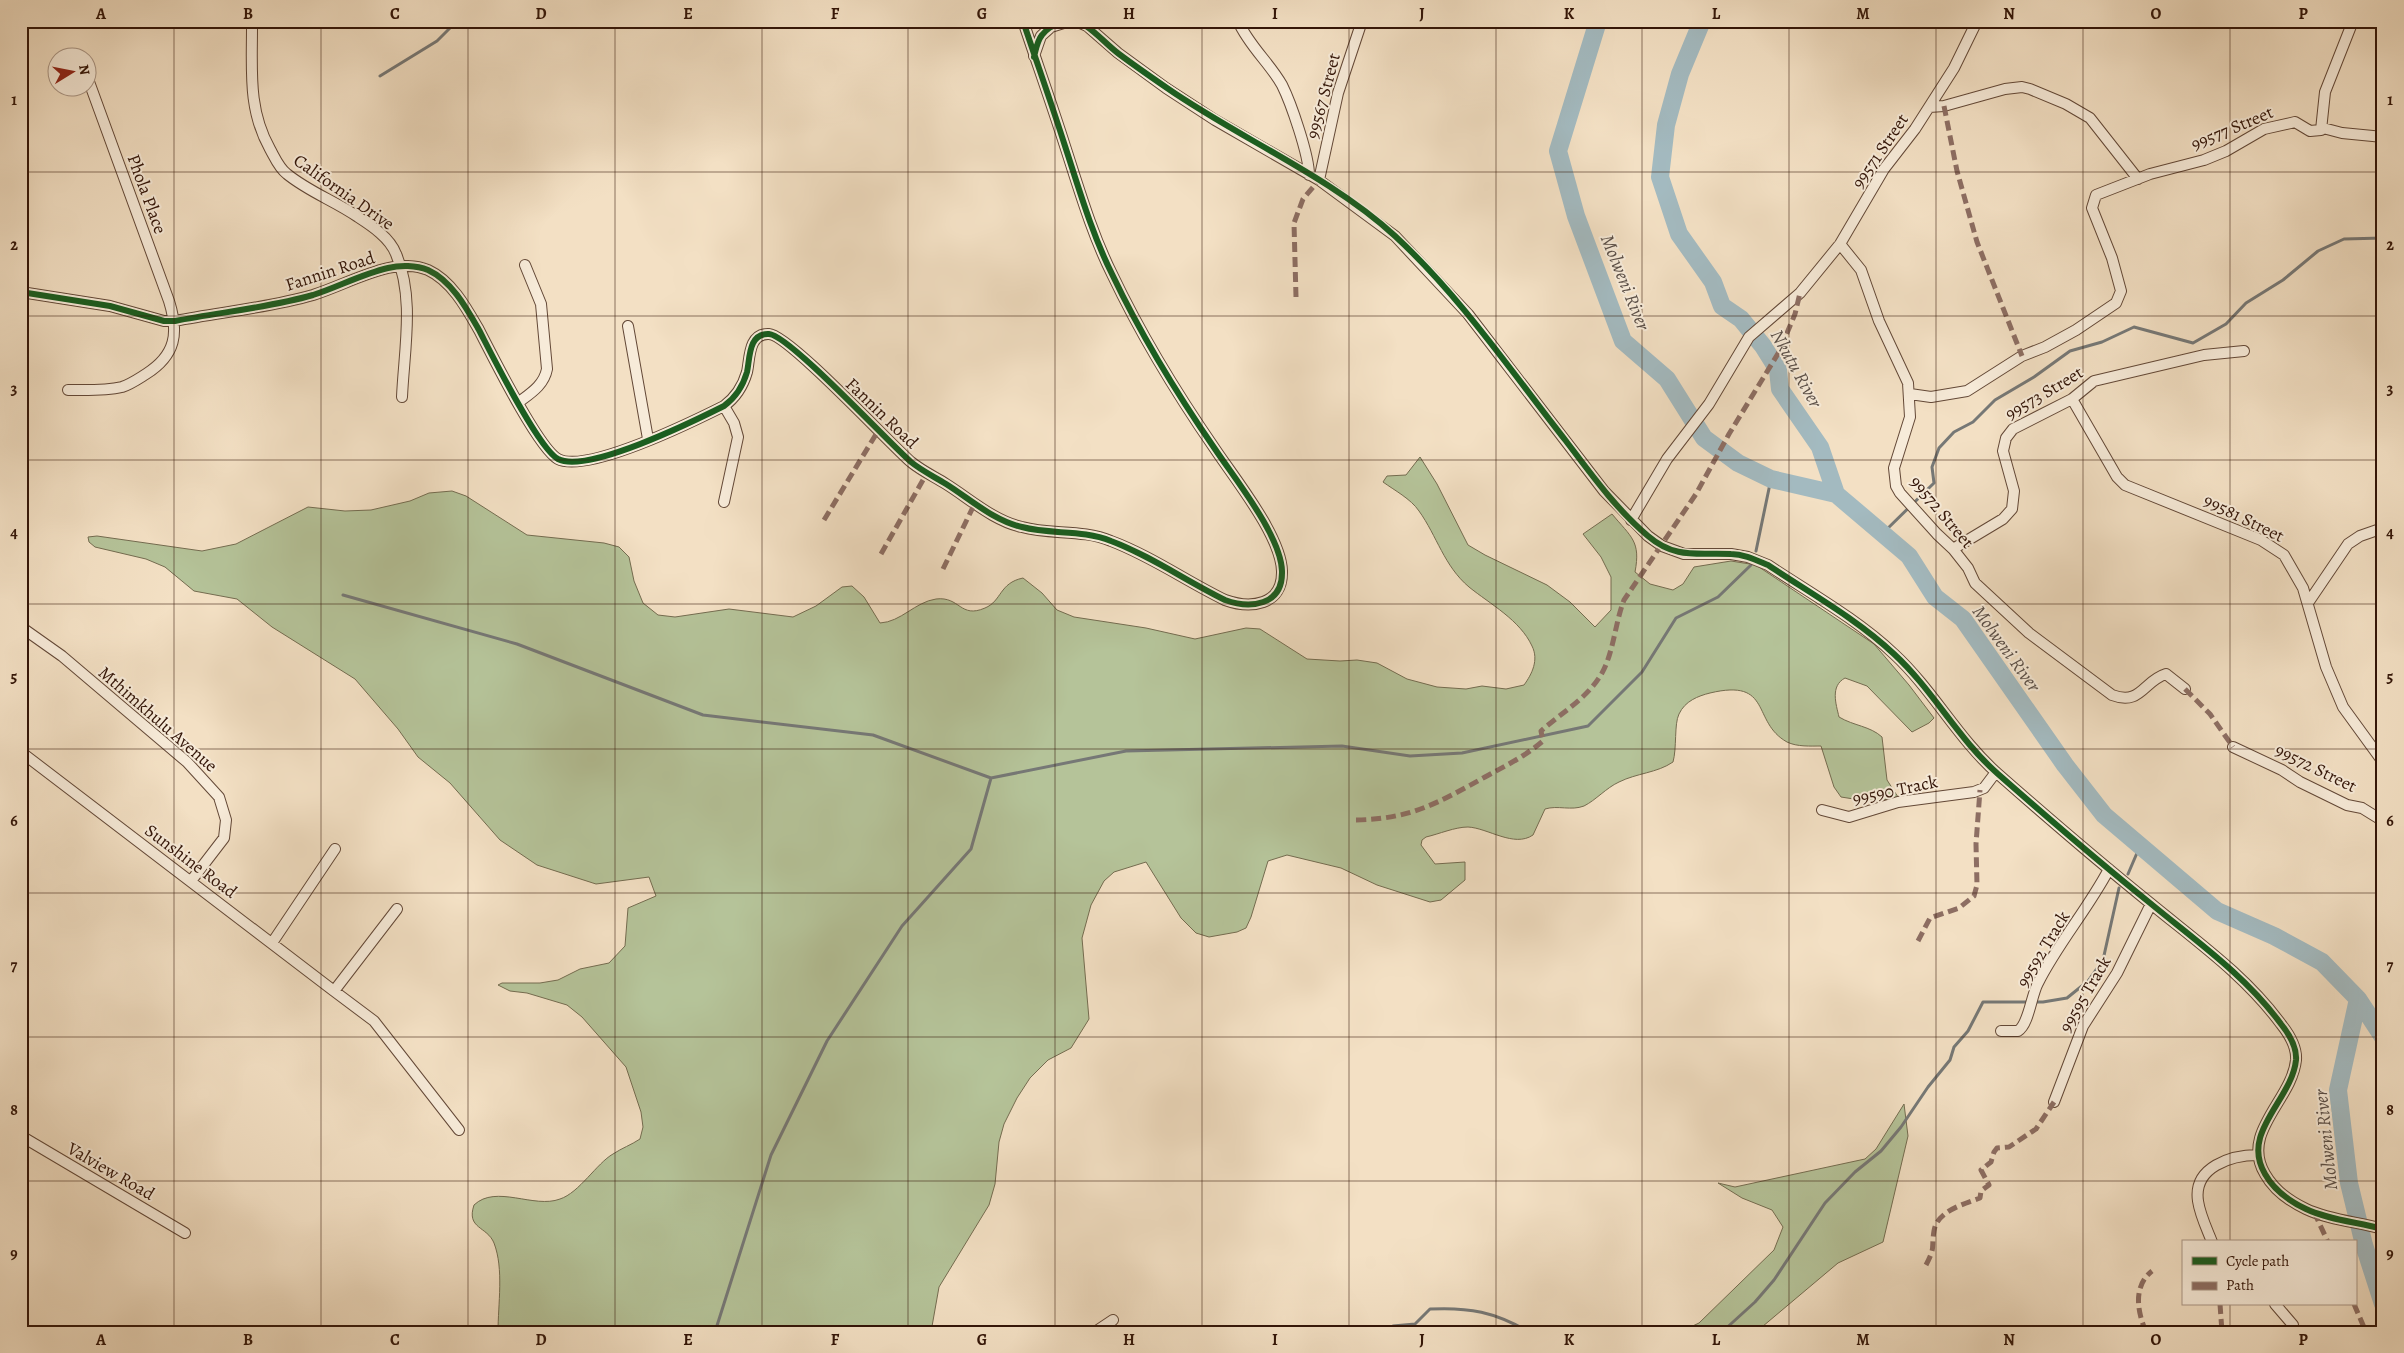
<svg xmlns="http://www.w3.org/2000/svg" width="2404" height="1353" font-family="Alegreya,serif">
  <rect width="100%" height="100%" fill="#f3e0c4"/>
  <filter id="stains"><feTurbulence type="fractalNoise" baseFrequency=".004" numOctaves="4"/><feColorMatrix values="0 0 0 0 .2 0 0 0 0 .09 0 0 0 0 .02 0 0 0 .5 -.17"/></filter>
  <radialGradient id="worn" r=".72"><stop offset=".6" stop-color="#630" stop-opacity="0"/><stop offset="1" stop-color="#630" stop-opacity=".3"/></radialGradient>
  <path fill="#b5c399" stroke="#746c50" d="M 1420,457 L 1437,484 L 1468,545 L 1485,555 L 1547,585 L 1570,602 L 1595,627 L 1611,610 L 1611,577 L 1601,557 L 1583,534 L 1612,514 C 1631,537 1641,541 1635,572 L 1650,584 L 1673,590 L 1683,584 L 1694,567 L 1731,561 L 1756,565 L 1874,644 L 1909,685 L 1934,718 L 1929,723 L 1912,732 L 1867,686 L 1845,678 C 1830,686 1836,704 1839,717 C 1854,726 1870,726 1882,737 L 1887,780 L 1898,797 L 1873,802 L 1841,797 L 1834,787 L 1821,746 C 1811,746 1797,747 1787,742 C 1751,722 1773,678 1710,693 C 1698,696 1685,701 1679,714 C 1674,724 1677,748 1673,762 C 1657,773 1637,773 1619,782 C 1606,788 1596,800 1584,806 C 1571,811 1558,805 1545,809 L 1533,835 C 1514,848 1488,828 1468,827 C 1455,827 1439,834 1426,837 L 1422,840 L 1421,845 L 1435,864 L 1465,862 L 1465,880 L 1441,900 L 1430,902 L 1377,885 L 1341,868 L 1287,855 L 1268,861 L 1251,917 L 1246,928 L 1237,932 L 1209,937 L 1196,933 L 1181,918 L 1146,862 L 1114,872 L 1104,881 L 1091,905 L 1082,938 L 1089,1019 L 1071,1048 L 1048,1060 L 1030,1078 L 1017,1098 L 1004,1124 L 999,1142 L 995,1184 L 989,1205 L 939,1287 L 931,1332 L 498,1332 C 498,1304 504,1269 494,1243 C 487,1226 466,1229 474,1205 C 496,1184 534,1209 560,1199 C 579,1193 597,1163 613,1154 C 622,1148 631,1145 640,1139 L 643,1127 L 641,1112 L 626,1067 L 582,1017 L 567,1005 L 527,993 L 510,991 L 498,985 L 502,983 L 540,983 L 558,980 L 580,969 L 609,963 L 625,946 L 628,908 L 656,896 L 649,877 L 596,884 L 537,865 L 500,840 L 450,783 L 418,757 L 398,729 L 355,679 L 272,627 L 237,599 L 194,591 L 165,567 L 146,559 L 95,547 L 89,542 L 88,537 L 97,536 L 202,551 L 236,544 L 308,507 L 345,511 L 371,510 L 410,501 L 429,493 L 452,491 L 466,496 L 527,535 L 604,543 L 619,547 L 629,557 L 634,581 L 643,603 L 658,615 L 675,617 L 729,609 L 793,617 L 816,606 L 842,587 L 852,586 L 864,597 L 880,623 C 901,622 915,602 936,599 C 960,596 960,619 985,608 C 1002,601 999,583 1023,578 L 1042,593 L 1057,610 L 1074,617 L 1146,628 L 1195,639 L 1246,628 L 1260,629 L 1307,659 L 1340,661 L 1357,660 L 1377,663 L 1407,679 L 1437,687 L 1466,689 L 1482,686 L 1506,689 L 1524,685 C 1532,674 1539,660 1532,646 C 1520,620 1490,604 1469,587 C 1444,566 1437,536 1419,511 C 1411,499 1394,490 1383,482 L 1387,476 L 1406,475 Z
    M 1904,1104 L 1908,1136 L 1883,1242 L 1838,1263 L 1756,1332 L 1680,1332 L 1699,1323 L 1774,1250 L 1783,1227 L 1772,1210 L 1742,1198 L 1718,1183 L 1735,1187 L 1865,1159 L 1876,1149 Z"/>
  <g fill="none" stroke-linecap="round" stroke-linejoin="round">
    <path stroke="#767876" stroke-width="3" d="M 380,76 L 437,41 L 457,21
      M 1883,533 L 1934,483 L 1932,467 L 1939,448 L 1954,432 L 1973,422 L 1995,400 L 2034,377 L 2070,351 L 2102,342 L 2134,327 L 2193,343 L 2226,324 L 2246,303 L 2283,280 L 2318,251 L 2344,239 L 2383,238
      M 1756,551 L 1771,479
      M 343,595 L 517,644 L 703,715 L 873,735 L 991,778 L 1126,751 L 1342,746 L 1410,756 L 1462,753 L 1588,726 L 1642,672 L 1676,618 L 1718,597 L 1751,565
      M 2128,874 L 2140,846
      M 715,1332 L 771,1155 L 827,1041 L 902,926 L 971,849 L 991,778
      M 1381,1332 L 1393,1326 L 1415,1324 L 1430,1309 C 1469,1307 1495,1312 1529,1332
      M 1722,1332 L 1755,1302 L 1774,1280 L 1825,1203 L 1855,1172 L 1881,1151 L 1901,1127 L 1928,1087 L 1950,1060 L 1954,1047 L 1968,1031 L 1983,1002 L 2043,1002 L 2067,998 L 2088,981 L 2103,960 L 2119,888"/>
    <path stroke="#a3bac0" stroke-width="18" d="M 1598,21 L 1558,151 L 1576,216 L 1623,341 L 1667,379 L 1704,438 L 1738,463 L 1771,479 L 1836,494 L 1909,556 L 1935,597 L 1963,619 L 2065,765 L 2104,815 L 2217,911 L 2274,936 L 2322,962 L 2358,999 L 2338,1090 L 2349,1183 L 2364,1245 L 2383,1304
      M 1702,21 L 1680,74 L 1666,125 L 1660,177 L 1679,234 L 1713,282 L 1722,306 L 1741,319 L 1763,346 L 1778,370 L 1780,389 L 1820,447 L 1836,494
      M 2358,999 L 2383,1037"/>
    <g stroke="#634837" stroke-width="12">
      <path id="minor" d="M 1238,21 C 1249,46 1269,62 1282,85 C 1291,103 1309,155 1309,175
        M 252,27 C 252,71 248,110 270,149 C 275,158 279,168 287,174 C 309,192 335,201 358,217 C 372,226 390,238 396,254 C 415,298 404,350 402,397
        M 1034,56 L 1041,36 L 1051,27 L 1070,21 L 1078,22 L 1087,26 L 1118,53 L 1166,88 L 1215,120 L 1319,180 L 1395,236 L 1468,314 L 1604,491 L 1648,536 L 1662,546 L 1684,554 L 1731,554 L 1748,557 L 1768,565 C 1810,593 1857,619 1894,654 C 1933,690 1958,739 1998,774 C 2048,818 2098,861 2150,903 C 2196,941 2245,975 2281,1024 C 2289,1034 2297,1047 2296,1060 C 2292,1100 2240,1132 2265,1174 C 2274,1190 2289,1201 2306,1209 C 2329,1220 2358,1222 2383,1229
        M 1929,107 L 1944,106 L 2005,89 L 2022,87 L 2030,89 L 2066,104 L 2090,118 L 2138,179
        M 2323,128 L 2342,133 L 2383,137
        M 1319,180 L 1338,93 L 1362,21
        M 1840,244 L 1861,270 L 1879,321 L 1908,383 L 1910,417 L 1894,468 L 1896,486 L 1900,493 L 1937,534 L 1953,549 L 1968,568 L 1975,583 L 2029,633 L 2112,695 C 2141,706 2143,681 2166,674 L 2185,689
        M 21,292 L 110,306 L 164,321 L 175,321 C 221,312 268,308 313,295 C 338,287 362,274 388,268 C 400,265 416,265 428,270 C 452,281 467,309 479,330 C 492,355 538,448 558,459 C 587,474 694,421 724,406 C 735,398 743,386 747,372 C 750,359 748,333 769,334 C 789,335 888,442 911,462 C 922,471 935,477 946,484 C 970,499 994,521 1022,527 C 1051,535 1082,529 1111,541 C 1151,556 1186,581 1225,600 C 1250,609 1283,606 1282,571 C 1281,536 1235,479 1215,449 C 1177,394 1141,335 1112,274 C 1092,234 1079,189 1065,146 C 1052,105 1037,63 1023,21
        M 628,326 L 648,439
        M 68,390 C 86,390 105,391 122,387 C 131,384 138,379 146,374 C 176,355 179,333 169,301 L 88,79
        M 1910,394 L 1931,397 L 1967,391 L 2022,356 L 2045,347 L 2076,330 L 2116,303 L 2121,291 L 2112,258 L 2092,208 L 2096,195 L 2150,174 L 2204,160 L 2226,151 L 2264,129 L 2295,122 L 2310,131 L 2321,130 L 2325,92 L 2353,21
        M 2072,399 L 2117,477 L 2125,485 L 2261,540 L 2284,555 L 2303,588 L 2326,667 L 2343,707 L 2383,762
        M 519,402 C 531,393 544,385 547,369 L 541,304 L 525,265
        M 724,502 L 738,437 L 734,423 L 724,406
        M 1631,520 L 1667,459 L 1709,404 L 1749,337 L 1800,293 L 1840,244 L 1884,169 L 1915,129 L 1954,68 L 1977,21
        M 1953,549 L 2003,519 L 2012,509 L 2014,491 L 2003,451 L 2006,438 L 2013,429 L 2072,399 L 2094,381 L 2204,355 L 2244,351
        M 2308,603 L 2348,544 L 2360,536 L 2383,528
        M 21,627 L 62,656 L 187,762 L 219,797 L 226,820 L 224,838 L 191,881
        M 2233,747 L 2282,770 L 2300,782 L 2347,805 L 2362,808 L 2383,821
        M 21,752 L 334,991 L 397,909
        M 1822,810 L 1849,817 L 1898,802 L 1974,792 L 1984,788 L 1996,772
        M 272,943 L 335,849
        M 334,991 L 374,1021 L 459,1130
        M 2001,1031 L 2018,1031 C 2029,1024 2031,996 2038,983 C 2058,943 2088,909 2109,869
        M 2054,1102 L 2083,1026 L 2117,973 L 2151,904
        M 21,1136 L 185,1233
        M 2212,1242 C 2207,1229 2200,1215 2198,1201 C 2193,1167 2231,1155 2258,1155
        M 2275,1304 L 2293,1325
        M 1095,1332 L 1113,1320"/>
    </g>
    <use href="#minor" stroke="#f7ebd9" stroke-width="10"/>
    <path stroke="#8d6e63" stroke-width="5" stroke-dasharray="10 5" stroke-linecap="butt" d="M 1944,106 L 1957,171 L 1977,242 L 2022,356
      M 1296,297 L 1294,223 L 1303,199 L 1319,180
      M 824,520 L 878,431
      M 881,554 L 927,473
      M 943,569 L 975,503
      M 2185,689 L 2210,714 L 2233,747
      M 1356,820 C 1411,819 1438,803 1485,777 C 1505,766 1524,757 1543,741 L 1541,731 C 1561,713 1588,698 1602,673 C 1614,651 1615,623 1624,600 L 1696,494 L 1729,434 L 1779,352 L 1795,314 L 1800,293
      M 1918,941 L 1930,918 L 1959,908 L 1974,896 L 1977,885 L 1976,844 L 1980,790
      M 2314,1212 L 2328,1242
      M 1926,1265 C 1936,1246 1931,1249 1934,1231 C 1937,1211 1964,1204 1980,1198 L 1981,1191 L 1989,1185 L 1981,1170 L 1991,1162 L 1994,1152 L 1997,1148 L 2009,1147 L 2036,1129 L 2054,1102
      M 2220,1304 L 2222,1332
      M 2354,1304 L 2366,1332
      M 2146,1332 C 2137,1311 2133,1286 2152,1271"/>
    <g stroke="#f7ebd9" stroke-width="9">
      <path id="cycleway" d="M 1034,57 C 1036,49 1037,41 1042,35 C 1052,22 1073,18 1086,26 C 1098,34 1108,46 1119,54 C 1135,66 1151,77 1167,88 C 1239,138 1331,177 1395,236 C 1460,296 1511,371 1566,441 C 1591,474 1616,509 1648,536 C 1676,560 1699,552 1731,554 C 1744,554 1756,560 1768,565 C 1810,593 1857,619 1894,654 C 1933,690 1958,739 1998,774 C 2048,818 2098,861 2150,903 C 2196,941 2245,975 2281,1024 C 2289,1034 2297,1047 2296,1060 C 2292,1100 2240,1132 2265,1174 C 2274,1190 2289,1201 2306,1209 C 2329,1220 2358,1222 2383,1229
        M 21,292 L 110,306 L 164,321 L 175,321 C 221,312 268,308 313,295 C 338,287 362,274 388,268 C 400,265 416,265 428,270 C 452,281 467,309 479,330 C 492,355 538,448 558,459 C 587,474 694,421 724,406 C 735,398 743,386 747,372 C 750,359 748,333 769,334 C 789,335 888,442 911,462 C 922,471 935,477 946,484 C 970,499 994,521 1022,527 C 1051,535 1082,529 1111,541 C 1151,556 1186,581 1225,600 C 1250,609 1283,606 1282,571 C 1281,536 1235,479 1215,449 C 1177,394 1141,335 1112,274 C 1092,234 1079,189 1065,146 C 1052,105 1037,63 1023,21"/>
    </g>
    <use href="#cycleway" stroke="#1b5e20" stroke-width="6"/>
  </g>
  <path fill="none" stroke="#331508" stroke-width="1" stroke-opacity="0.55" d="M 174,21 L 174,1332M 321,21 L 321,1332M 468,21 L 468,1332M 615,21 L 615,1332M 762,21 L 762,1332M 908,21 L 908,1332M 1055,21 L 1055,1332M 1202,21 L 1202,1332M 1349,21 L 1349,1332M 1496,21 L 1496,1332M 1642,21 L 1642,1332M 1789,21 L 1789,1332M 1936,21 L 1936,1332M 2083,21 L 2083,1332M 2230,21 L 2230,1242M 21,172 L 2383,172M 21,316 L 2383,316M 21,460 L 2383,460M 21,604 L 2383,604M 21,749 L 2383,749M 21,893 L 2383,893M 21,1037 L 2383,1037M 21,1181 L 2383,1181M 2230,1304 L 2230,1332"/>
  <g text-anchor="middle" stroke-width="4" stroke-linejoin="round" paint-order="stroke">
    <g font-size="18" fill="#331508" stroke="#f7ebd9">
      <text transform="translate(1323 96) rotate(-75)" y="6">99567 Street</text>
      <text transform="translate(2232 128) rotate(-23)" y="6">99577 Street</text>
      <text transform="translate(1880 151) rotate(-56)" y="6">99571 Street</text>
      <text transform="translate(344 192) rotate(35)" y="6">California Drive</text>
      <text transform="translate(147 194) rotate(70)" y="6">Phola Place</text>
      <text transform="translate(330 271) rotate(-18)" y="6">Fannin Road</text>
      <text transform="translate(2044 393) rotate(-31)" y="6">99573 Street</text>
      <text transform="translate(882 413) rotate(44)" y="6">Fannin Road</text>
      <text transform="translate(1942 512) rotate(50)" y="6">99572 Street</text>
      <text transform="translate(2244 518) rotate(26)" y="6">99581 Street</text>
      <text transform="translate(158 719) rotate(41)" y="6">Mthimkhulu Avenue</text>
      <text transform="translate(2316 768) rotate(26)" y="6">99572 Street</text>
      <text transform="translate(1895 790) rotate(-12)" y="6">99590 Track</text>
      <text transform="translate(191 861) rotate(37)" y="6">Sunshine Road</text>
      <text transform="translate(2043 949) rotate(-59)" y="6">99592 Track</text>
      <text transform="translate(2085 994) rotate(-60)" y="6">99595 Track</text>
      <text transform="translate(111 1171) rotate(30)" y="6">Valview Road</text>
    </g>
    <g font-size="19" font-style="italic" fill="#5a4f48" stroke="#f7ebd9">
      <text transform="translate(1626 282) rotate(68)" y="7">Molweni River</text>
      <text transform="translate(1797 368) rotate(61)" y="7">Nkutu River</text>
      <text transform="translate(2007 648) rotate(54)" y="7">Molweni River</text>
      <text transform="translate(2325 1140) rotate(-96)" y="7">Molweni River</text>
    </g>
  </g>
  <rect width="2404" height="1353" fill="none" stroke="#f3e0c4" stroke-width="55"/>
  <rect x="2182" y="1240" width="175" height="65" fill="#f7ebd9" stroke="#a99585"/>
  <rect x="2192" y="1257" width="25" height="8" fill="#1b5e20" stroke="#a99585"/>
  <text x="2226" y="1266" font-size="15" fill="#331508">Cycle path</text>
  <rect x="2192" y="1282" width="25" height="8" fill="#8d6e63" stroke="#a99585"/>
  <text x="2226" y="1290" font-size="15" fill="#331508">Path</text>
  <g transform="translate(72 72) rotate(80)"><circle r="24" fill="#f7ebd9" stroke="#a99585"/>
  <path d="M0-4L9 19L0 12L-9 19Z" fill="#8f2418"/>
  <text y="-8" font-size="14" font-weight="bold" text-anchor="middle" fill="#331508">N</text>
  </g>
  <rect x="28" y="28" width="2348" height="1298" fill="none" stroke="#331508" stroke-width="2"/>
  <g font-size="16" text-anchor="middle" font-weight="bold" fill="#331508">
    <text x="101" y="19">A</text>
    <text x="248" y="19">B</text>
    <text x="395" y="19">C</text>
    <text x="541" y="19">D</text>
    <text x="688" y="19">E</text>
    <text x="835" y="19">F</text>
    <text x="982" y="19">G</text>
    <text x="1129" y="19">H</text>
    <text x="1275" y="19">I</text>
    <text x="1422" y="19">J</text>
    <text x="1569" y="19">K</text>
    <text x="1716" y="19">L</text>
    <text x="1863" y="19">M</text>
    <text x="2009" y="19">N</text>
    <text x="2156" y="19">O</text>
    <text x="2303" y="19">P</text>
    <text x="14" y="105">1</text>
    <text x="2390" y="105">1</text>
    <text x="14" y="250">2</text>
    <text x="2390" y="250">2</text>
    <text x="14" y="394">3</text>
    <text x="2390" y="394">3</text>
    <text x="14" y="538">4</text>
    <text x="2390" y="538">4</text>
    <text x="14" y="682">5</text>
    <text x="2390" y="682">5</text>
    <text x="14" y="826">6</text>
    <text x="2390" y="826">6</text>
    <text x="14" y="971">7</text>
    <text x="2390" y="971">7</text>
    <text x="14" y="1115">8</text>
    <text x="2390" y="1115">8</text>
    <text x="14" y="1259">9</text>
    <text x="2390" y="1259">9</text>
    <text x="101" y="1345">A</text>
    <text x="248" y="1345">B</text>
    <text x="395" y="1345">C</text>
    <text x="541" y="1345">D</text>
    <text x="688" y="1345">E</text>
    <text x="835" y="1345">F</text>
    <text x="982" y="1345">G</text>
    <text x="1129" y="1345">H</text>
    <text x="1275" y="1345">I</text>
    <text x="1422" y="1345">J</text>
    <text x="1569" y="1345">K</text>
    <text x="1716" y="1345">L</text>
    <text x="1863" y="1345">M</text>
    <text x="2009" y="1345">N</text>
    <text x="2156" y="1345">O</text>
    <text x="2303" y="1345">P</text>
  </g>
  <rect width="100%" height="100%" filter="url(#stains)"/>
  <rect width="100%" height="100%" fill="url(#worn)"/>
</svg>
